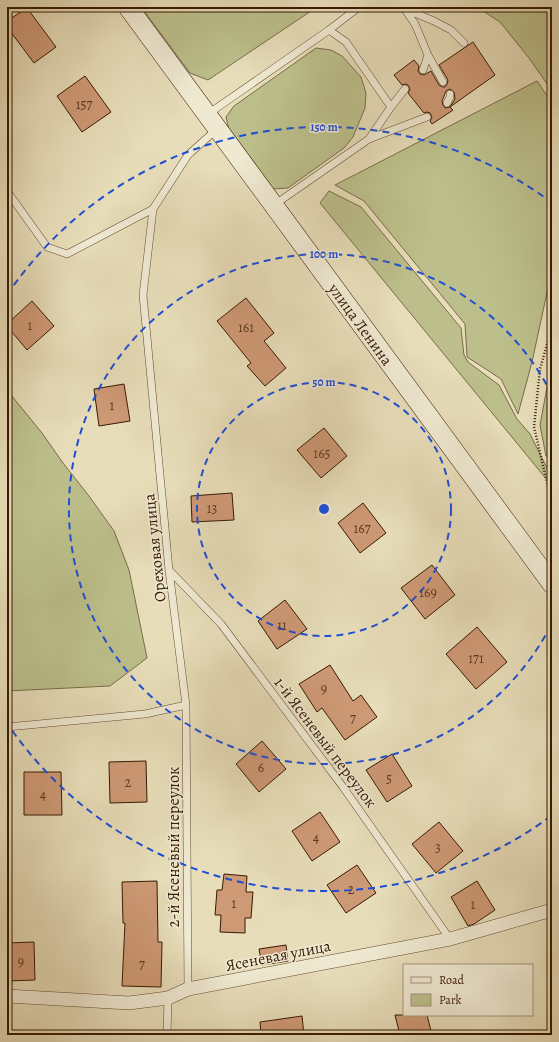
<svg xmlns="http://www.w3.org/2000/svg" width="559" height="1042" font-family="Alegreya,serif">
  <rect width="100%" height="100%" fill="#e7ddb9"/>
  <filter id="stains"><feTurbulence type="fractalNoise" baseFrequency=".005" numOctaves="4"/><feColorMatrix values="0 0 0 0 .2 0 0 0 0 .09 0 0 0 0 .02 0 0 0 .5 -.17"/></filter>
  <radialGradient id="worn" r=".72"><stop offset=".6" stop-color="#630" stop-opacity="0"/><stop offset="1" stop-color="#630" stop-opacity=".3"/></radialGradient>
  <path fill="#bcbf8b" stroke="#7a6c47" d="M 141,7 L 317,7 L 208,80 L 190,73 Z
    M 477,7 L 552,7 L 552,91 L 529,58 L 500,22 Z
    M 316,48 L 331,50 L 342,56 L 361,77 L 366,93 L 365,108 L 353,137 L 344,148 L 288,188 L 273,189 L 229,130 L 226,117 L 234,106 Z
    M 537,81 L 552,103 L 552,283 L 548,288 L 532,362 L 518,414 L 501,379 L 467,357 L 465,324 L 364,201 L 335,185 Z
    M 329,191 L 361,207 L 461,328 L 464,355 L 468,362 L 499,385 L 517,419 L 530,434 L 552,478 L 552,486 L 320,203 Z
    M 552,360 L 552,458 L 546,456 L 540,425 Z
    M 7,390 L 42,433 L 63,463 L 89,496 L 114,531 L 129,570 L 147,658 L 110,686 L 7,691 Z"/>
  <path fill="#ce9975" stroke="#381903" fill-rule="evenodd" d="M 27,8 L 56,47 L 34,63 L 7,27 L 7,21 Z
    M 473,42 L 495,75 L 450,107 L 453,110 L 432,124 L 430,121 L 432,117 L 430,113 L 427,112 L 424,113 L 408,93 L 410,89 L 408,85 L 405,84 L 402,85 L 394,75 L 414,60 L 419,66 L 418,71 L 420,74 L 424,75 L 431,71 L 439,85 L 443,87 L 445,87 L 447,84 L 448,80 L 439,65 ZM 450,89 L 454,92 L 455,99 L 450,107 L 445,108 L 443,105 L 442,101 L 446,91 Z
    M 85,76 L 111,112 L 82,132 L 57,96 Z
    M 246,298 L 274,333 L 264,341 L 286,368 L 265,386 L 247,366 L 251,363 L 217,321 Z
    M 32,301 L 54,326 L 27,350 L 7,326 L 7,324 Z
    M 124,384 L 130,421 L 99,426 L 94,389 Z
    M 324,428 L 347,456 L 321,478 L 297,450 Z
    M 232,493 L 234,520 L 192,522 L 191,496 Z
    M 363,503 L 386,533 L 360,553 L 338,523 Z
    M 432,565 L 455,595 L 425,619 L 401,588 Z
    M 285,600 L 307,629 L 277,649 L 258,621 Z
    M 477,627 L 507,662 L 476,689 L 446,654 Z
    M 330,665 L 353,701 L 361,695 L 377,717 L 345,740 L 322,708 L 317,712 L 299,684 Z
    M 262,741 L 286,769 L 259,792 L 236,764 Z
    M 392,754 L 412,786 L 387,802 L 366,770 Z
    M 146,761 L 147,802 L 110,803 L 109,762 Z
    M 24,772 L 61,772 L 62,815 L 24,815 Z
    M 320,812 L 340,842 L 312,861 L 292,831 Z
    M 439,822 L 463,851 L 436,873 L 412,844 Z
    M 357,865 L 376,893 L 346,913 L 327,885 Z
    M 224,874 L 247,876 L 246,892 L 253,892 L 251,918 L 245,918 L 245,933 L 220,932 L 221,915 L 215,915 L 217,890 L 222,890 Z
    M 157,881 L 158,942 L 162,942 L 161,987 L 122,986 L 125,923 L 123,923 L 122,882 Z
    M 477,881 L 495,910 L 474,924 L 468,926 L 451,897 Z
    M 34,942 L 35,980 L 7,981 L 7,943 Z
    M 286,945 L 288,961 L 262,965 L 259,949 Z
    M 395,1015 L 427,1015 L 432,1035 L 400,1035 Z
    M 302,1016 L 304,1035 L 261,1035 L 260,1022 Z"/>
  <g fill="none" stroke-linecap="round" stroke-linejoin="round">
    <g stroke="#644a30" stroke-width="8">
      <path id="lane" d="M 404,8 L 415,24 L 428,55 L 443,82
        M 405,9 L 434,21 L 451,30 L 464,43
        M 329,30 L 359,7
        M 423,70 L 428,55
        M 447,103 L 450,97 L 450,94
        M 391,107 L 405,89
        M 208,114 L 329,30 L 346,42 L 391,107 L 369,139 L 274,205
        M 369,139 L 427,117
        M 7,191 L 47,247 L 67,254 L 153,209 L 188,155 L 217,129
        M 169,570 L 221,624 L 343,787 L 450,939
        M 186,705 L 188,989
        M 7,727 L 145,714 L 186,705 L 169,570 L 143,295 L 153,209
        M 167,1035 L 168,998"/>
    </g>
    <g stroke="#644a30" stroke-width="14">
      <path id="street" d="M 7,996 L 129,1003 L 168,998 L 188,989 L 450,939 L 552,910"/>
    </g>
    <g stroke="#381903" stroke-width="20">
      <path id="secondary" d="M 128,7 L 552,584"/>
    </g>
    <path stroke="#381903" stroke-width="2.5" stroke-dasharray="1 2" stroke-linecap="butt" d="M 552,327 L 540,369 L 534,427 L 552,504"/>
    <use href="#lane" stroke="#efe9d2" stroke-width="7"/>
    <use href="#street" stroke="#efe9d2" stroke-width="13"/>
    <use href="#secondary" stroke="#efe9d2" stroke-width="19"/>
  </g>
  <g fill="none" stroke="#1d4ed8" stroke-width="2" stroke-dasharray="7 5">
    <circle cx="324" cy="509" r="127"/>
    <path d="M551 625A255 255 0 1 1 551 393"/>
    <path d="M551 816A382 382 0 0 1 7 723M7 295A382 382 0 0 1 551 202"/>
  </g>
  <g text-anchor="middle" stroke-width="3" stroke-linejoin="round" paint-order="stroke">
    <g font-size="14" fill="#5e3920">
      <text x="84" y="109">157</text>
      <text x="30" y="330">1</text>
      <text x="246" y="332">161</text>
      <text x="112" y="410">1</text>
      <text x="322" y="458">165</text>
      <text x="212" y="513">13</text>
      <text x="362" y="533">167</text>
      <text x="428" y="597">169</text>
      <text x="282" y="630">11</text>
      <text x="476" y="663">171</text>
      <text x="324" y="693">9</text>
      <text x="353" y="723">7</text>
      <text x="261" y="772">6</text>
      <text x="389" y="783">5</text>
      <text x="128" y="787">2</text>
      <text x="43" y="799">4</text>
      <text x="316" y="842">4</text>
      <text x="438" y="852">3</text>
      <text x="351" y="894">2</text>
      <text x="234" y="908">1</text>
      <text x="473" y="909">1</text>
      <text x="21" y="966">9</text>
      <text x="142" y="969">7</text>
    </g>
    <g font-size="16" fill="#381903" stroke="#efe9d2">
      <text transform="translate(361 324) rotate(54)" y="6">улица Ленина</text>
      <text transform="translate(154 548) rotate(-96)" y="6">Ореховая улица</text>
      <text transform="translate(326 742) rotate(53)" y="6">1-й Ясеневый переулок</text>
      <text transform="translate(173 847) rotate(-90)" y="6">2-й Ясеневый переулок</text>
      <text transform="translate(278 955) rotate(-11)" y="6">Ясеневая улица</text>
    </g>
  </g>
  <circle cx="324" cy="509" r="6" fill="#1d4ed8" stroke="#efe9d2" stroke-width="2"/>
  <g font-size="12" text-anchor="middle" font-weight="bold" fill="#1d4ed8" stroke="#efe9d2" stroke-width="3" stroke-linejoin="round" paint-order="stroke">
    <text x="324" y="131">150 m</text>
    <text x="324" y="258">100 m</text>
    <text x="324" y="386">50 m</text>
  </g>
  <rect width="559" height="1042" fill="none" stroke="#e7ddb9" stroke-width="24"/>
  <rect x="8" y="8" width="543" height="1026" fill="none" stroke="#381903" stroke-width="2"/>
  <rect x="12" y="12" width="535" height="1018" fill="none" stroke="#381903"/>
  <rect x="403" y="964" width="130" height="52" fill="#efe9d2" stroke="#a6967f"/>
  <rect x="411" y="977" width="20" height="6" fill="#efe9d2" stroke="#a6967f"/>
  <text x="439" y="984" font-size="12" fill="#381903">Road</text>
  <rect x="411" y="994" width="20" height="12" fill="#bcbf8b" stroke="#a6967f"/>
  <text x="439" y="1004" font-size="12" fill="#381903">Park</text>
  <rect width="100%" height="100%" filter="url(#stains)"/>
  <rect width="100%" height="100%" fill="url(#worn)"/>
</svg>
